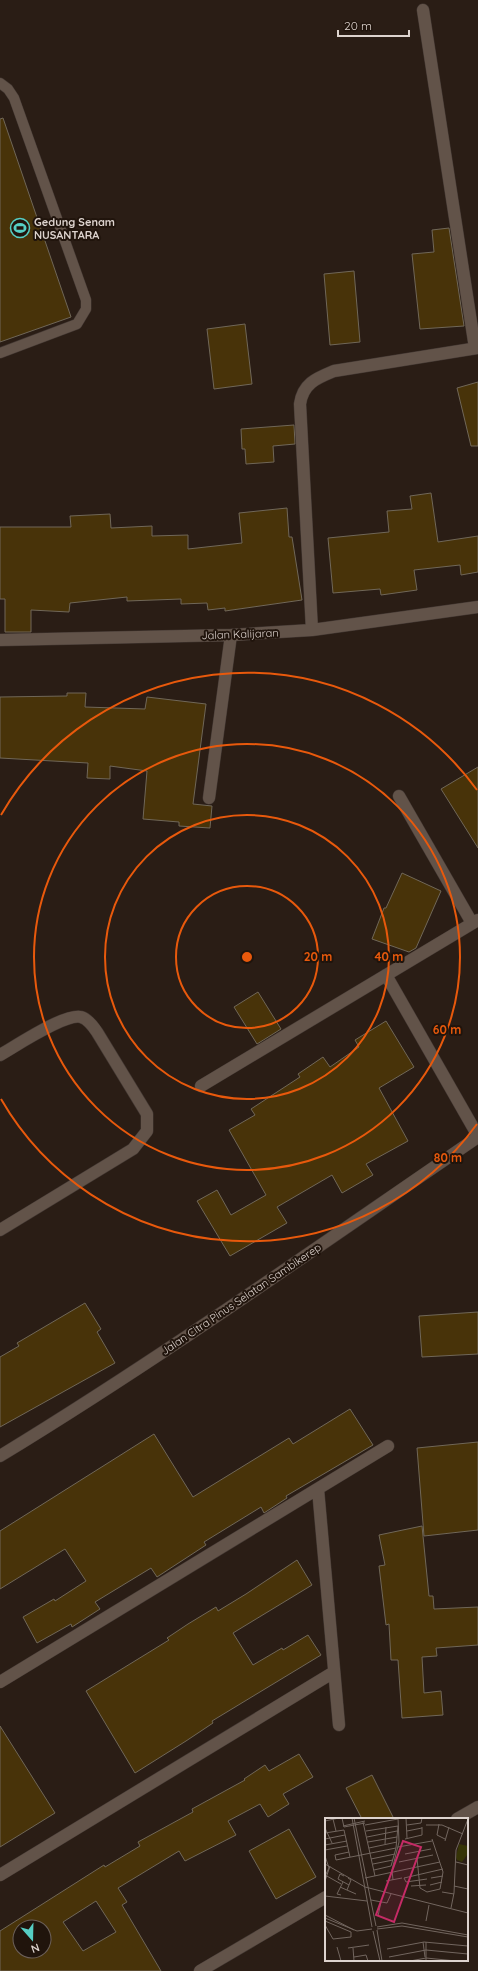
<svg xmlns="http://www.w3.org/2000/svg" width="478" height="1971" font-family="Quicksand,sans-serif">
  <rect width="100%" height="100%" fill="#2a1d15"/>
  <path fill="#483309" stroke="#706758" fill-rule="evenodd" d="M 3,118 L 71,317 L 0,342 L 0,119 Z
    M 449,228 L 464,326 L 420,329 L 412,254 L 434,252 L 432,230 Z
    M 354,271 L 360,342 L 330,345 L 324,274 Z
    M 245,324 L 252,384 L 214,389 L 207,329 Z
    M 478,382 L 478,446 L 471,446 L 457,388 Z
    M 294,425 L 295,444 L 273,446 L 274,462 L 246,464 L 245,449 L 242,449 L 241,429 Z
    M 431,493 L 438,542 L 478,536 L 478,572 L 461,575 L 460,565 L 414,570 L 417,590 L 381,595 L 380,589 L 333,593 L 328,538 L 389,532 L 387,511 L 412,509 L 410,496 Z
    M 287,508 L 289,537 L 292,537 L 302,600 L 225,611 L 225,608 L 208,610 L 207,603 L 181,604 L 181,599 L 127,601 L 127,597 L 70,603 L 69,612 L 31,610 L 31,632 L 5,632 L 5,599 L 0,599 L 0,527 L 71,527 L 70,516 L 110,514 L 111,528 L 152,526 L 152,536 L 188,535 L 188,549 L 242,543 L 239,513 Z
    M 67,693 L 86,693 L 85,707 L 145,709 L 147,697 L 206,704 L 193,804 L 212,806 L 210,828 L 179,826 L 179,822 L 143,819 L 147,771 L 110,766 L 110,779 L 87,778 L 88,763 L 0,758 L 0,697 L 67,696 Z
    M 478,767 L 478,848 L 441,789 Z
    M 402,873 L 441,891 L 416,948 L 409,952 L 372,939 L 384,908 L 386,908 Z
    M 258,992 L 281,1029 L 257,1044 L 234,1007 Z
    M 386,1021 L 414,1067 L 379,1088 L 408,1141 L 366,1164 L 373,1175 L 342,1193 L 332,1175 L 277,1207 L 287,1223 L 230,1256 L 197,1201 L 217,1190 L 231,1215 L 266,1195 L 229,1130 L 255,1115 L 251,1109 L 300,1077 L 298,1074 L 323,1057 L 330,1067 L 359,1047 L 355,1040 Z
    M 85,1303 L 101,1329 L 97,1332 L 115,1363 L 0,1427 L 0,1357 L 19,1346 L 17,1343 Z
    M 478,1312 L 478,1354 L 422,1357 L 419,1316 Z
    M 350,1409 L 373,1445 L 286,1496 L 287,1498 L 264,1513 L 261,1507 L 204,1542 L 206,1545 L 157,1577 L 151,1568 L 95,1602 L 100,1609 L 72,1627 L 71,1624 L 37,1643 L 23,1617 L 54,1599 L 55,1601 L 86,1581 L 65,1549 L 0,1589 L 0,1531 L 154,1434 L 193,1497 L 289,1438 L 293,1444 Z
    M 478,1442 L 478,1530 L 424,1536 L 417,1448 Z
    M 422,1526 L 429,1596 L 433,1596 L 434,1609 L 478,1607 L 478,1645 L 436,1648 L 437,1656 L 422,1657 L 424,1693 L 441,1691 L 443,1715 L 402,1718 L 398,1660 L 391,1660 L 389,1624 L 386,1625 L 379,1566 L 385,1565 L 379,1535 Z
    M 297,1560 L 312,1585 L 233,1633 L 253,1665 L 282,1648 L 283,1650 L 308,1635 L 321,1655 L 212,1721 L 213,1723 L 186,1741 L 135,1773 L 86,1691 L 169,1640 L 167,1638 L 188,1624 L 216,1607 L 218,1611 L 246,1594 Z
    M 0,1726 L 55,1813 L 0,1847 Z
    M 299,1754 L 313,1777 L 283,1794 L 289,1804 L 268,1817 L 260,1804 L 228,1821 L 236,1835 L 185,1861 L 179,1851 L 118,1888 L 127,1902 L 122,1905 L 161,1971 L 0,1971 L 0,1931 L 104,1865 L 105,1867 L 140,1846 L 138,1842 L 193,1812 L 192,1809 L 245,1780 L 244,1779 L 265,1765 L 269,1771 ZM 96,1901 L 116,1932 L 83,1951 L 63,1922 ZM 20,1927 L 44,1927 L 44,1951 L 20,1951 Z
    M 372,1775 L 394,1819 L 362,1819 L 346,1788 Z
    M 289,1829 L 316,1877 L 276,1899 L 249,1851 Z"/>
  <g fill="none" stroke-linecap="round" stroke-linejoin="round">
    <g stroke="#433833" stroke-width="11">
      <path id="lane" d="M 0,83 L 8,89 L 14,98 L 86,300 L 86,309 L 77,324 L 0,353"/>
    </g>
    <g stroke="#433833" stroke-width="13">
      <path id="street" d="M 423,10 L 475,348
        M 312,630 L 300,404 C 303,383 317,378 334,371 L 478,348
        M 0,640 L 231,635 L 312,630 L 478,607
        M 399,796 L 472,923
        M 209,798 L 231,635
        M 386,975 L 478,1136
        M 0,1055 C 16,1046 65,1013 81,1017 C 88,1019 93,1026 97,1032 L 147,1114 L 147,1131 L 133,1149 L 0,1230
        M 201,1086 L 478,920
        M 0,1456 C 164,1356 320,1245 478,1137
        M 318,1489 L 339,1725
        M 0,1682 L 388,1446
        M 457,1819 L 478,1807
        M 0,1875 L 334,1672
        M 200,1971 L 326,1897"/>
    </g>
    <use href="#lane" stroke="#625349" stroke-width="10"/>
    <use href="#street" stroke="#625349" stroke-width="12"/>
  </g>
  <g fill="none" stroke="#e8590c" stroke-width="2">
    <circle cx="247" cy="957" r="71"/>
    <circle cx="247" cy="957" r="142"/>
    <circle cx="247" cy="957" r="213"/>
    <path d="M477 1124A284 284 0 0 1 1 1099M1 815A284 284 0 0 1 477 790"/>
  </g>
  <defs>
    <g id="stadium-ring" transform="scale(1)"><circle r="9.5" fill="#20140c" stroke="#56cec4" stroke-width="1.5"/><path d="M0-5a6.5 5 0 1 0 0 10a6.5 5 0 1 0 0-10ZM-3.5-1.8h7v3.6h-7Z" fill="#56cec4"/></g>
  </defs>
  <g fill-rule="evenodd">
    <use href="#stadium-ring" x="20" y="228"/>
  </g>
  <g text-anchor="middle" stroke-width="4" stroke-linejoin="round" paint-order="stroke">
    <g font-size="11" font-weight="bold" fill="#ddd3ce" stroke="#20140c" text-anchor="start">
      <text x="34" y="226">Gedung Senam<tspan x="34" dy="13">NUSANTARA</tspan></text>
    </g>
    <g font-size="11" fill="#ddd3ce" stroke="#20140c">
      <text transform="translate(240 634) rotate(-2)" y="4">Jalan Kalijaran</text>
      <text transform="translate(241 1299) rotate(-34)" y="4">Jalan Citra Pinus Selatan Sambikerep</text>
    </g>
  </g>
  <g transform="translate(325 1818)">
    <rect width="143" height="143" fill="#2a1d15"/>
    <path d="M 134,26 L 143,28 L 142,37 L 137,44 L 132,42 L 131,39 Z" fill="#363406"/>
    <path fill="none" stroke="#72665f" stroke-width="1" d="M 17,0 L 19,9 L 40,5M 27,0 L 47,109M 29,0 L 51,108M 81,0 L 82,20M 8,1 L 11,13M 0,3 L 14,0M 38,4 L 50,58M 114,6 L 112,17 L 120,21M 40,7 L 73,1M 82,7 L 96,5 L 97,0M 101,7 L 117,7 L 138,16M 18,8 L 40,3M 0,10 L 7,25M 41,13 L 73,8 L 71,30 L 66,48 L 49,52M 82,13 L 97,10M 0,15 L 19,12 L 25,39M 42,19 L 72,13M 0,21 L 20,17M 80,21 L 97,17 L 97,9M 120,23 L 124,9M 43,24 L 72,19M 60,26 L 61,9M 0,27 L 22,23M 73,29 L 107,23M 44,30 L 72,24M 0,32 L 22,28M 24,34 L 10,37 L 11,42 L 71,30M 80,36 L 106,31M 0,38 L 4,50 L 0,58M 92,40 L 95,70 L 102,74 L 115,71 L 118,54 L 107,21M 46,41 L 70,36M 74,44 L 108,37M 131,44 L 143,47M 0,46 L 40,69 L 143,95M 48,46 L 68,42M 0,57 L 16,66M 19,58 L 15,56 L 13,61 L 24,67M 40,60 L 115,44M 106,60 L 118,58M 102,61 L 81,64 L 79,60 L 118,51M 68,62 L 67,52 L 74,24 L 73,0M 0,63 L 5,48M 61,63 L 77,60M 105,67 L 117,64M 86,68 L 101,67M 129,68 L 143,71M 15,69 L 31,76M 22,72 L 26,62 L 23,60M 117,74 L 129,76M 16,77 L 12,76 L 18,64M 0,78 L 42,83M 46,82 L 62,85 L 66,76M 126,90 L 129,75 L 131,32 L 143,1M 0,97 L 29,112M 53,98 L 56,84M 0,100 L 32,113 L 47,111M 0,103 L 26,114 L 26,119 L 8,121 L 0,107M 101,103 L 104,87M 52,109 L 77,105 L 143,117M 52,111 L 77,108 L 143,119M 52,112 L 57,143M 48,113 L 55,143M 98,124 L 100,139M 12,129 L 16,143M 23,130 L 44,127M 28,130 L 29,143M 62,131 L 99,124 L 143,128M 29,139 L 41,137 L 43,143M 64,139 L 101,132 L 143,136M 85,143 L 101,140 L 131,143M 101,143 L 101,124"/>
    <path fill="#c52b66" fill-opacity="0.15" stroke="#c52b66" stroke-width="2" d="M 78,23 L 96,29 L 69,104 L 51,97 Z"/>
    <rect width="143" height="143" fill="none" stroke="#ddd3ce" stroke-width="2"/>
  </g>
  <circle cx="247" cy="957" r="6" fill="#e8590c" stroke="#20140c" stroke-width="2"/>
  <g font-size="12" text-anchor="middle" font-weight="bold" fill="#e8590c" stroke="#20140c" stroke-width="4" stroke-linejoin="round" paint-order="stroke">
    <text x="318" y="961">20 m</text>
    <text x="389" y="961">40 m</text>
    <text x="447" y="1034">60 m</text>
    <text x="448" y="1162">80 m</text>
  </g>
  <g transform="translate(32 1939) rotate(160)"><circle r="19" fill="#20140c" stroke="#6c605a"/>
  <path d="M0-3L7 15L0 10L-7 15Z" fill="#56cec4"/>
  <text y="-6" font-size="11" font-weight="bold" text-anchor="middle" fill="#ddd3ce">N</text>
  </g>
  <path d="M338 30v6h71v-6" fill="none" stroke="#ddd3ce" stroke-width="2"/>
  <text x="344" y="30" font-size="12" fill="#ddd3ce" stroke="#20140c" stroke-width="3" paint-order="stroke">20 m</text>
</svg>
